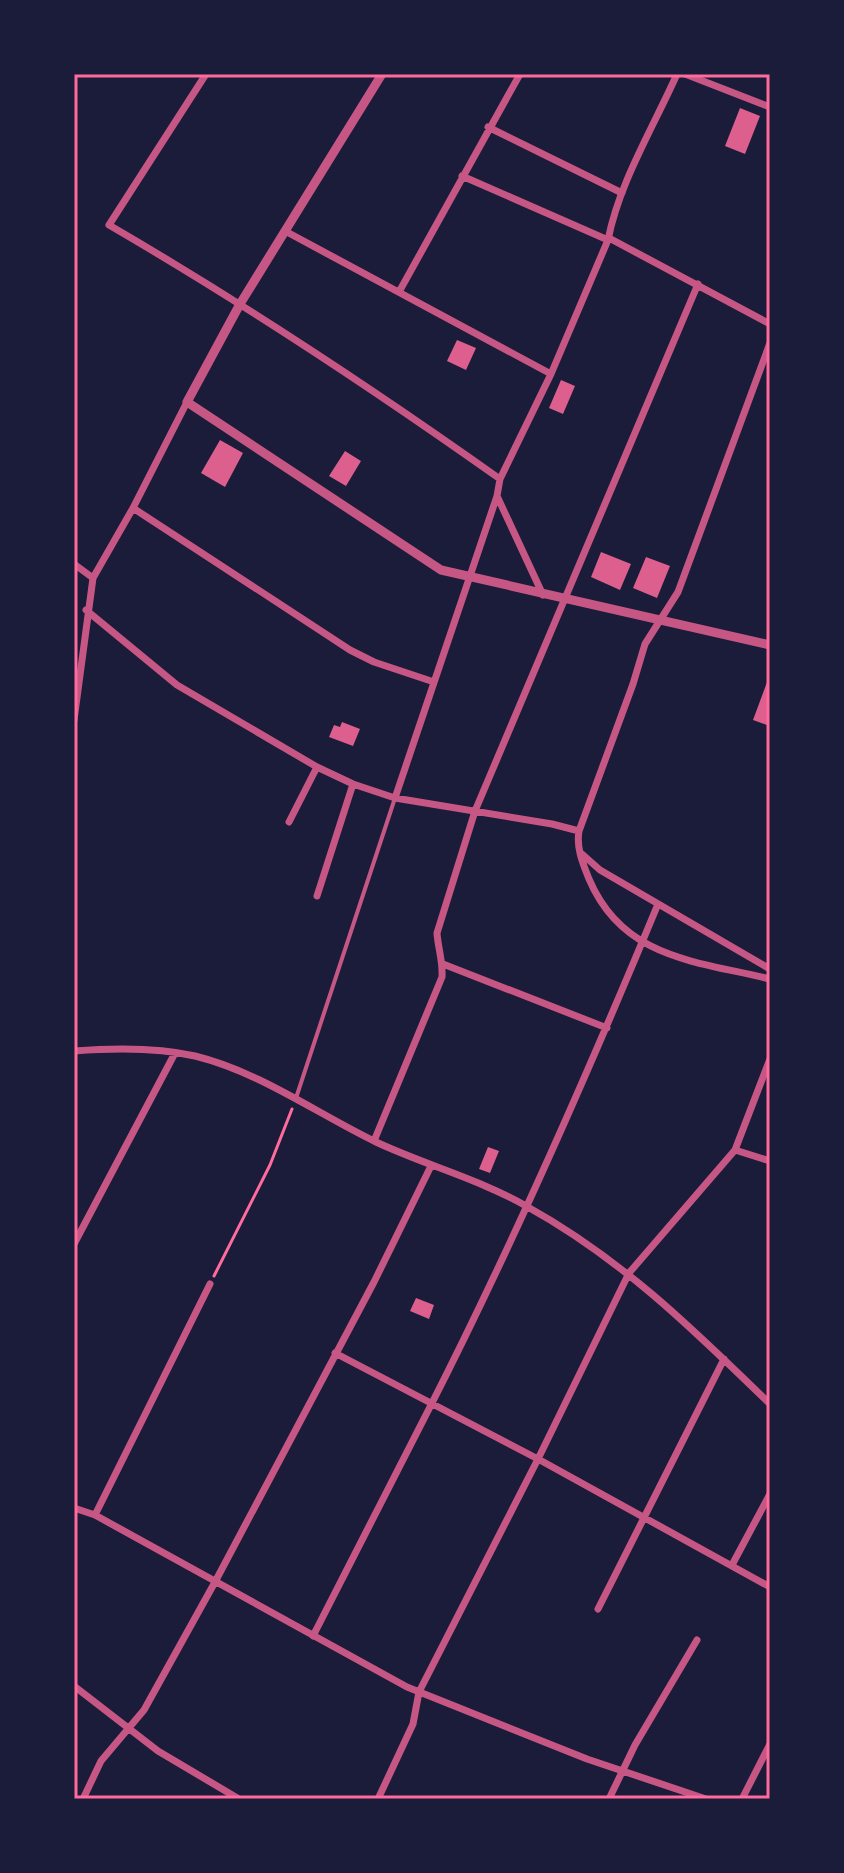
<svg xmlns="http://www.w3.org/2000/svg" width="844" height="1873" font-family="'Source Sans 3',sans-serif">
  <rect width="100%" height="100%" fill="#1b1b3a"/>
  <path fill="#dd5f8e" d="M 740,108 L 760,116 L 745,154 L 725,146 Z
    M 457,340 L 476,348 L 466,370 L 447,361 Z
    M 561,380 L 575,386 L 563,414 L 549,408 Z
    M 220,440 L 243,453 L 225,487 L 201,473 Z
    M 345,451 L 361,461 L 346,486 L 329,476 Z
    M 601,552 L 631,564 L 620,590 L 591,577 Z
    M 646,557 L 670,566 L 657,598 L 633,588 Z
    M 770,674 L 770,726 L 753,720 Z
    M 342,722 L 360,729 L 353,746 L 329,737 L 334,725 L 340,727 Z
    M 488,1147 L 499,1151 L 490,1173 L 479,1169 Z
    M 416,1298 L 434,1305 L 429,1319 L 410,1311 Z"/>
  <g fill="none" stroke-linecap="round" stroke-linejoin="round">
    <path stroke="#ff6b9d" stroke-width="3" d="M 214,1276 L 270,1165 L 292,1109"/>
    <path stroke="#c65784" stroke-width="4" d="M 296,1098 L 395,798"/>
    <path stroke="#c65784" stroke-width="7" d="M 206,74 L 109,225 C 243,303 373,389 500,479
      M 685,74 L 770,107
      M 488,127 L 622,193
      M 462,176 L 608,240
      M 285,231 L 551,374
      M 609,238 L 770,324
      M 399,292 L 520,74
      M 497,496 L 543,595
      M 133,508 L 350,650 L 374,662 L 434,682
      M 74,564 L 93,578
      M 86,610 L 177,685 L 317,767 L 353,784 L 395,798 L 552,824 L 579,831 C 576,848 583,864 589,879 C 623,959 696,961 770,979
      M 74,720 L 93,578 L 133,508 L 187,402
      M 395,798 L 497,496 L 500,479 L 551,374 L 608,240 C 619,183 653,128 677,74
      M 289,822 L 317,767
      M 579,831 L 633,684 L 645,644 L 678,592 L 770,343
      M 582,854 L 600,870 L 770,969
      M 317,896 L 353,784
      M 443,964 L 607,1028
      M 74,1051 C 113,1048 156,1047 195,1056 C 260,1072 316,1113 376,1142 C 425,1165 479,1179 526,1206 C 622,1259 693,1329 770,1404
      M 374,1141 L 442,977 C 443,961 438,948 437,933 L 475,811 L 698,284
      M 735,1150 L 770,1161
      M 74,1244 L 175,1053
      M 335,1353 L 538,1459 L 770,1587
      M 74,1508 L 95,1515 L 407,1687 L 587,1759 L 706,1799
      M 95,1515 L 210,1284
      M 732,1565 L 770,1494
      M 598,1609 L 724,1359
      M 313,1636 C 352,1559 392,1482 431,1405 C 514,1242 588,1073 658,904
      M 74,1686 L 158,1751 L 239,1799
      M 83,1799 L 101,1761 L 144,1710 L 215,1582 L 374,1282 L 431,1166
      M 378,1799 L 413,1724 L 419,1692 L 538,1459 L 629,1273 L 735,1150 L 770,1059
      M 609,1799 L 635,1745 L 697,1640
      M 742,1799 L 770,1744"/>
    <path stroke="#c65784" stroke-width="9" d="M 382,74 L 240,304 L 187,402 L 441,570 L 770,645"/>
  </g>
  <rect width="844" height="1873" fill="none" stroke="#1b1b3a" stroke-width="152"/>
  <rect x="76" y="76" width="692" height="1721" fill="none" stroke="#ff6b9d" stroke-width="3"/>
</svg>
